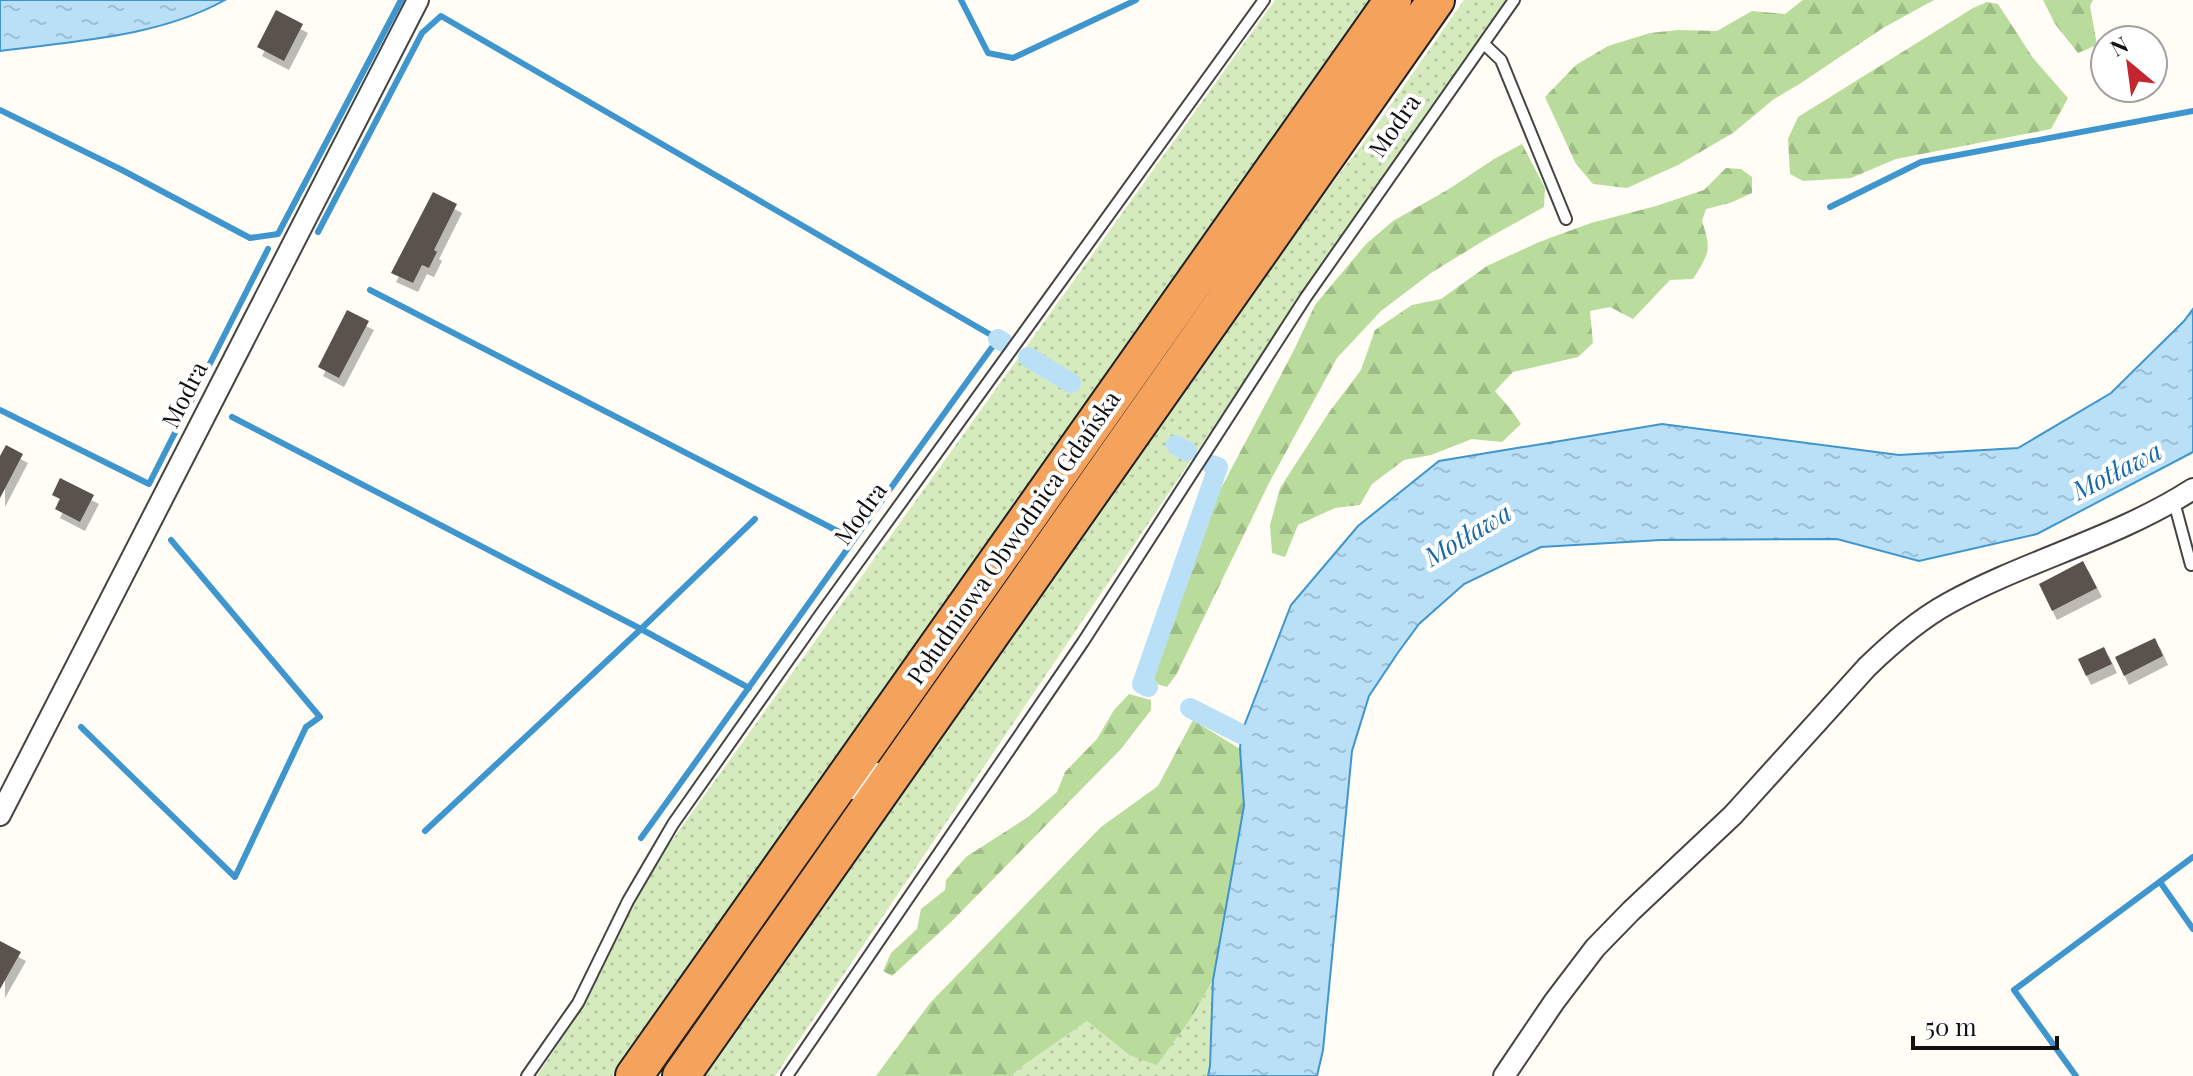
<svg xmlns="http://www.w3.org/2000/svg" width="2193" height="1076" font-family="'Playfair Display',serif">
  <defs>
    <pattern id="green-dots" width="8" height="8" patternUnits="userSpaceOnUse" patternTransform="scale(2)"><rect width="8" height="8" fill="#d5ebbd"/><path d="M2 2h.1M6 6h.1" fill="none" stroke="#b6c8a1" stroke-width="1.8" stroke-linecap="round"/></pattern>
    <pattern id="forest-firs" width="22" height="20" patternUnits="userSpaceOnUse" patternTransform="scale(2)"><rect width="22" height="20" fill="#b9dc9c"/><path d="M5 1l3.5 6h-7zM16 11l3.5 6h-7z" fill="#9ebc85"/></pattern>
    <pattern id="water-ripples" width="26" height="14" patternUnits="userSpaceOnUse" patternTransform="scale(2)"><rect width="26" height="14" fill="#b9e0f7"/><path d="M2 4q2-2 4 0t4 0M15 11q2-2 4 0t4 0" fill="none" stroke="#9ebfd3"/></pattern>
    <filter id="shadow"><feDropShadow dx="5" dy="9" stdDeviation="0" flood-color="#0004"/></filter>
  </defs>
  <rect width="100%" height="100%" fill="#fffdf5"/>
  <path fill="url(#green-dots)" d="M 1275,0 L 1372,0 L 612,1076 L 537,1076 L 582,1008 L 632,907 L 668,846 Z
    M 1464,0 L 1508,0 L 1480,43 L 1202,444 L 775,1076 L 704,1076 L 1290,238 L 1371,133 Z
    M 1213,980 L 1210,1066 L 1208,1076 L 1011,1076 L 1024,1065 L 1087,1021 L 1129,1055 L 1193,1015 Z"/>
  <path fill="url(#forest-firs)" d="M 1803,0 L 1934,0 L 1883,28 L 1801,83 L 1774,99 L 1733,133 L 1678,165 L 1627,188 L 1593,184 L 1576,164 L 1545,97 L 1576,65 L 1608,46 L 1650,33 L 1678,30 L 1717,31 L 1752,11 L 1785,14 Z
    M 2043,0 L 2093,0 L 2090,6 L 2097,45 L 2078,53 L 2055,24 Z
    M 1987,2 L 1998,4 L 2033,58 L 2068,98 L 2051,129 L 1896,159 L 1851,178 L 1803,181 L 1790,174 L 1788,139 L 1798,117 L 1973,8 Z
    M 1522,144 L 1545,188 L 1544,207 L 1488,238 L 1431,273 L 1381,311 L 1337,358 L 1269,483 L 1176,675 L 1167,687 L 1157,684 L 1151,673 L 1154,659 L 1218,494 L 1294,350 L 1315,305 L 1366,244 L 1393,221 L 1449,189 L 1494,159 Z
    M 1726,168 L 1741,169 L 1752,177 L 1752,193 L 1730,203 L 1706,209 L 1702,221 C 1712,251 1709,253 1693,279 L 1670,280 L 1633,319 L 1610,307 L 1590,311 L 1593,343 L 1578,357 L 1513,372 L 1495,391 L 1512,411 L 1521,424 L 1502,442 L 1472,439 L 1431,455 L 1404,460 L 1372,484 L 1360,505 L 1335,508 L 1298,525 L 1285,557 L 1272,553 L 1270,525 L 1280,488 L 1330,411 L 1361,370 L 1375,330 L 1412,305 L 1441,299 L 1487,266 L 1539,242 L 1591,223 L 1656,206 L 1704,190 Z
    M 1129,694 L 1151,700 L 1151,710 L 1121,749 L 951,922 L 892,976 L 883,971 L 891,953 L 917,929 L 921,909 L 945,890 L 946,880 L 966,857 L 1028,817 L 1057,792 L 1065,772 L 1097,739 L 1114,710 Z
    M 1193,720 L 1240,749 L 1244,806 L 1213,980 L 1193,1015 L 1157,1065 L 1129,1055 L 1087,1021 L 1024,1065 L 1011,1076 L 876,1076 L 930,1003 L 1101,827 L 1158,786 Z"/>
  <path fill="url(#water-ripples)" stroke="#3f96cf" stroke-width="2" d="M 0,0 L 225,0 C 159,37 74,41 0,51 Z
    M 2193,309 L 2193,452 L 2037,534 L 1919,561 L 1837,539 L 1661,540 L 1541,547 L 1464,584 L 1419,624 L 1397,654 L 1369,696 L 1352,751 L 1323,1050 L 1317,1076 L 1208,1076 L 1210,1066 L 1213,980 L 1244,806 L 1240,749 L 1241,734 L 1291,605 L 1358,526 L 1439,461 L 1662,424 L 1899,455 L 2018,448 L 2111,393 L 2184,321 Z"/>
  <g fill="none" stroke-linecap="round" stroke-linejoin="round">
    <path stroke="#3f96cf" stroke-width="6" d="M 961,0 L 988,53 L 1013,58 L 1136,0
      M 0,110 L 122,170 L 250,238 L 278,234 L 401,0
      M 1830,207 L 1921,162 L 2193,111
      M 318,232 L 422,33 L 441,16 L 998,339 C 878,504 761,672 641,838
      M 370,290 L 853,539
      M 0,410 L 149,484 L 268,249
      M 232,417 L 641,629 L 749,688
      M 81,727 L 235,877 L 306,727 L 320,717 L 171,540
      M 425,831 L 641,629 L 755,519
      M 2160,882 L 2193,929
      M 2076,1076 L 2014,990 L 2193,857"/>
    <path stroke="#b9e0f7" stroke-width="20" d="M 998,339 L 1003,342
      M 1028,357 L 1071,383
      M 1176,445 L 1187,451
      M 1148,687 L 1142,684 L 1218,467 L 1212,465
      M 1190,708 L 1241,734"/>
  </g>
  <path fill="#5a524d" filter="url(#shadow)" d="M 276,10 L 303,24 L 284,61 L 257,47 Z
    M 433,192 L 457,204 L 434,250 L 437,252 L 429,268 L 422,265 L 413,283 L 391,273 Z
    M 347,310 L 369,321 L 339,378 L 318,367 Z
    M 6,445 L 23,454 L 0,498 L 0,456 Z
    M 60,478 L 94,495 L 80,522 L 55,509 L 60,499 L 52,495 Z
    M 2083,561 L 2097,588 L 2052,611 L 2039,584 Z
    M 2155,638 L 2163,656 L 2124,676 L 2115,657 Z
    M 2104,647 L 2112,664 L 2086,676 L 2078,659 Z
    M 0,941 L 21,952 L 0,989 Z"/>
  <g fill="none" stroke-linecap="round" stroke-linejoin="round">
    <g stroke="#444" stroke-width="14">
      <path id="service" d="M 1484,44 L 1501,60 L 1566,219
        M 2174,502 L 2191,565
        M 852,794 L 877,768
        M 527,1076 L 578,1003 L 628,901 L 673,824 L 820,615 L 1264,0
        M 787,1076 L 1083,642 L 1306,297 L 1514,0"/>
    </g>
    <g stroke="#444" stroke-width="24">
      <path id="minor" d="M 0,815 L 418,0
        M 1504,1076 L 1554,1002 L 1595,948 L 1631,911 L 1733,815 L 1867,667 C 1892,643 1918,620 1949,603 C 2027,560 2117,538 2193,489"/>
    </g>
    <g stroke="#222" stroke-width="40">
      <path id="motorway" d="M 634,1076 L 1393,0
        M 681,1076 L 1436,0"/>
    </g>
    <use href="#service" stroke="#fff" stroke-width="10"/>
    <use href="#minor" stroke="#fff" stroke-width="20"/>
    <use href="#motorway" stroke="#f5a25d" stroke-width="36"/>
  </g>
  <g text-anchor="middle" stroke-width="8" stroke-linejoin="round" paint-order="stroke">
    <g font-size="24" fill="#111" stroke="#fff">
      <text transform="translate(1395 126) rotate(-55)" y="8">Modra</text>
      <text transform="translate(185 395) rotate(-63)" y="8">Modra</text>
      <text transform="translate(861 514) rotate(-54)" y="8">Modra</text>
      <text transform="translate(1014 538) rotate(-55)" y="8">Południowa Obwodnica Gdańska</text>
    </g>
    <g font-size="26" font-style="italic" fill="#1768a6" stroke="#fff">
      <text transform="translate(2117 471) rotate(-27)" y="9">Motława</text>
      <text transform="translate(1468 535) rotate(-31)" y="9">Motława</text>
    </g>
  </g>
  <g transform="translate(2129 64) rotate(331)"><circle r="38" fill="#ffffff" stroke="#a0a0a0" stroke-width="2"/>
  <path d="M0-6L14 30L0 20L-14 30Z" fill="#c4262e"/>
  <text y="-12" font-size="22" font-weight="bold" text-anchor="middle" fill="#111111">N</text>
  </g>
  <path d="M1913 1036v12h144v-12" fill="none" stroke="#111111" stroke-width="4"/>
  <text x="1925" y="1036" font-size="24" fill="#111111" stroke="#ffffff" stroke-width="6" paint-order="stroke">50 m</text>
</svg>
